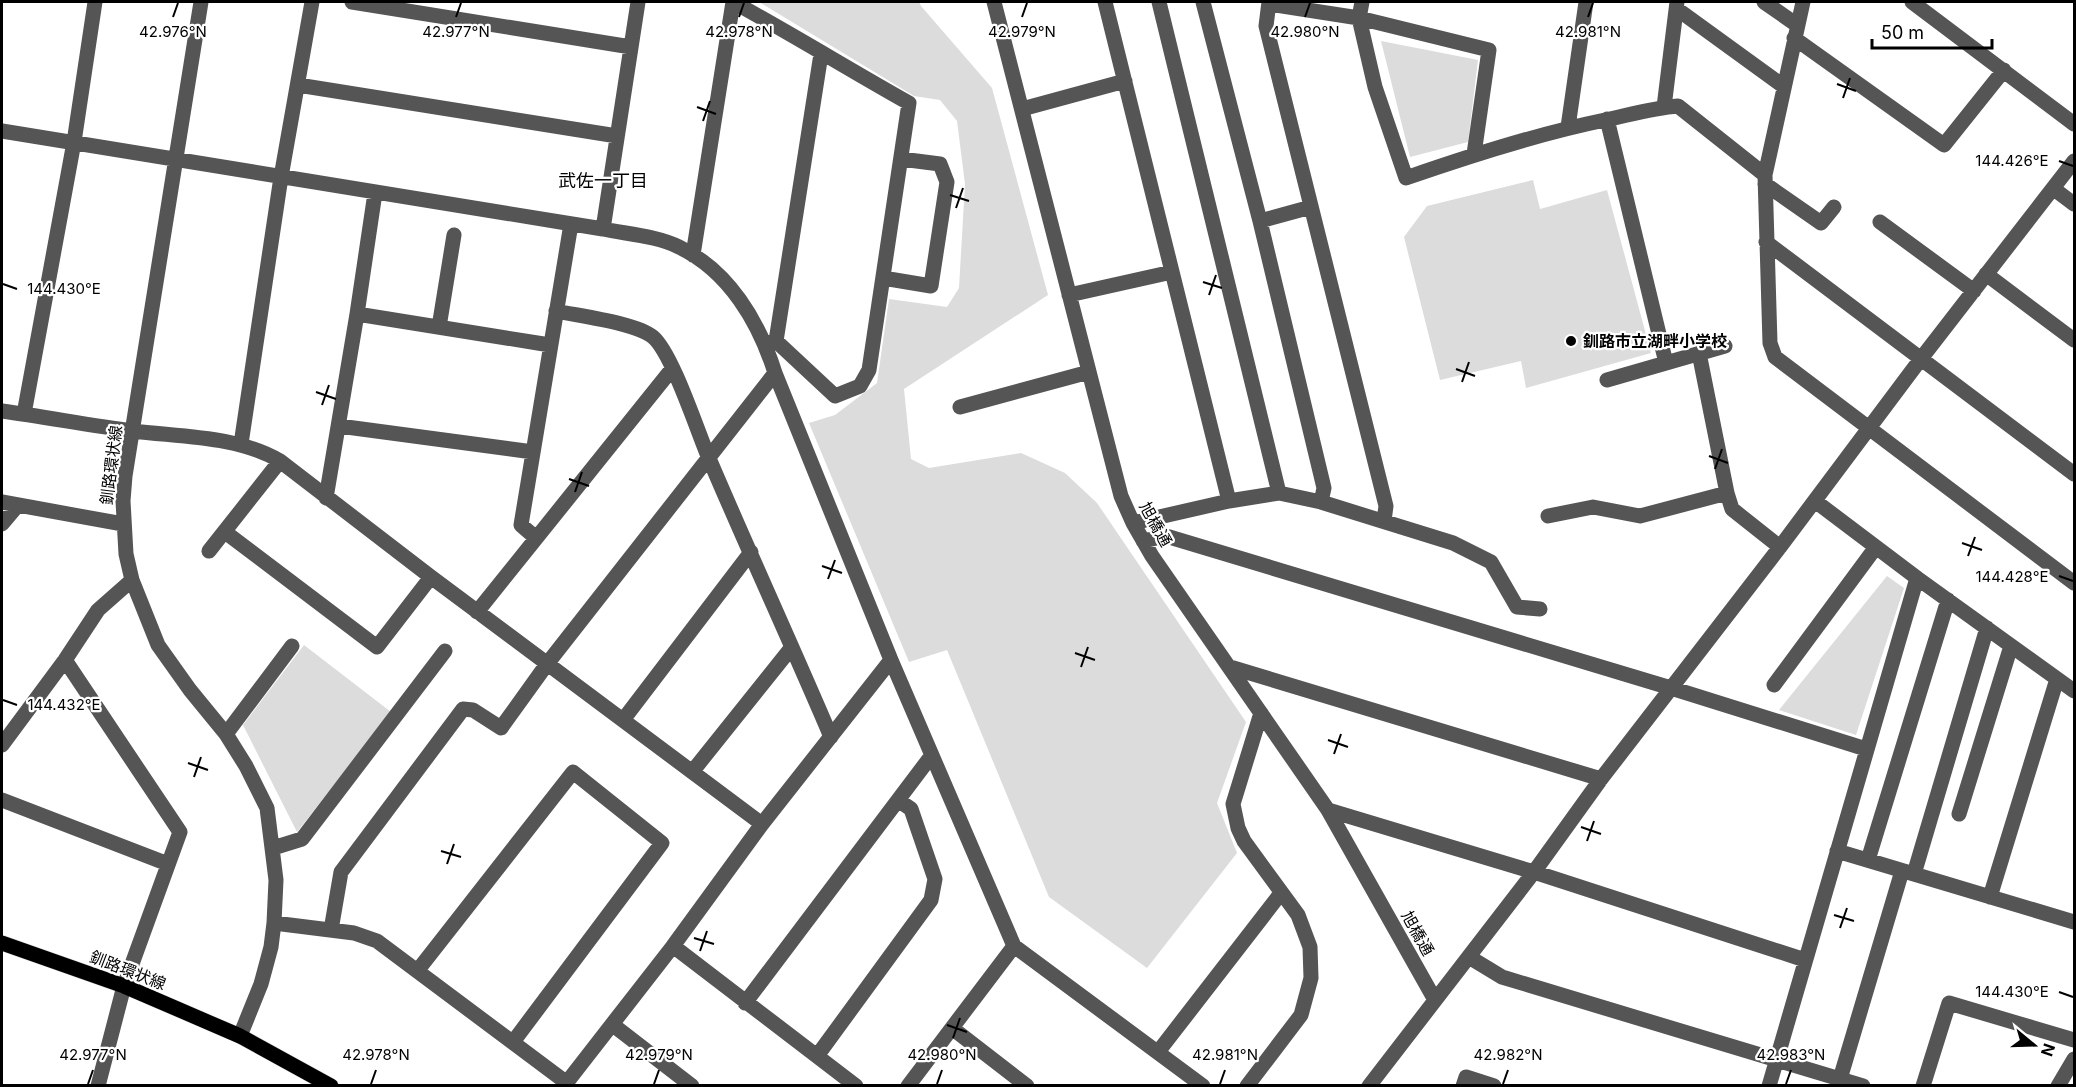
<svg xmlns="http://www.w3.org/2000/svg" width="2076" height="1087" font-family="Inter,'Noto Sans JP',sans-serif">
  <rect width="100%" height="100%" fill="#fff"/>
  <path fill="#dcdcdc" d="M 759,2 L 919,2 L 921,6 L 992,88 L 1048,295 L 904,389 L 911,459 L 929,468 L 1021,453 L 1065,473 L 1097,503 L 1246,722 L 1217,803 L 1237,853 L 1147,968 L 1049,897 L 947,650 L 909,662 L 809,423 L 835,415 L 877,383 L 889,299 L 947,307 L 959,288 L 965,184 L 957,121 L 940,100 L 914,96 Z
    M 1381,41 L 1478,60 L 1468,142 L 1410,157 Z
    M 1533,180 L 1540,209 L 1607,190 L 1651,353 L 1526,388 L 1521,361 L 1440,380 L 1404,237 L 1427,206 Z
    M 1887,576 L 1904,588 L 1856,735 L 1779,710 Z
    M 304,645 L 391,712 L 297,832 L 243,725 Z"/>
  <g fill="none" stroke-linecap="round" stroke-linejoin="round">
    <g stroke="#dbdbdb" stroke-width="16">
      <path id="major" d="M 2,943 L 124,986 L 240,1036 L 331,1086"/>
    </g>
    <path stroke="#555" stroke-width="15" d="M 201,2 L 125,476 L 123,501 L 126,554 L 132,580 L 158,645 L 190,690 L 226,734 L 246,766 L 267,808 L 276,880 L 274,923 L 271,947 L 261,984 L 240,1036
      M 352,2 L 631,47
      M 733,2 C 792,34 850,70 909,103 L 869,370 L 860,386 L 835,396 L 776,341 L 765,343
      M 994,2 L 1121,496 L 1133,523 L 1152,556 L 1328,810 L 1435,1000
      M 1105,2 L 1229,501
      M 1159,2 L 1279,493
      M 1203,2 L 1260,221 L 1324,488 L 1321,502
      M 1269,2 L 1266,26 L 1386,506 L 1384,521
      M 1362,2 L 1359,18 L 1375,87 L 1406,178 C 1472,155 1537,134 1605,120 C 1629,115 1653,108 1678,106 L 1765,175
      M 1764,2 L 1797,25
      M 1803,2 L 1765,175 L 1770,343 L 1775,357 L 2074,583
      M 1912,2 L 2074,124
      M 1269,4 L 1359,18 L 1489,50 L 1474,154
      M 1677,9 L 1783,86
      M 1794,38 L 1944,145 L 2004,70
      M 298,85 L 617,136
      M 1664,107 L 1677,2
      M 1022,109 L 1125,81
      M 1607,119 L 1666,363
      M 1568,127 L 1586,2
      M 2,131 L 603,229 C 627,234 657,236 679,247 C 729,271 759,322 775,373 L 891,660 L 1014,946 L 1203,1086
      M 1765,184 L 1821,223 L 1834,207
      M 2054,189 L 2074,204
      M 1260,221 L 1311,207
      M 1880,222 L 1974,291
      M 603,229 L 638,2
      M 1766,242 L 2074,474
      M 693,255 L 733,2
      M 1986,274 L 2074,340
      M 883,278 L 931,286 L 947,182 L 940,164 L 901,159
      M 1069,295 L 1172,272
      M 556,311 C 579,316 636,323 653,337 C 672,353 697,430 708,456 C 748,550 791,643 831,737
      M 357,314 L 550,345
      M 439,327 L 454,235
      M 776,341 L 821,54
      M 1699,353 L 1727,493 L 1732,509 L 1780,547
      M 1607,380 L 1725,346
      M 960,407 L 1089,372
      M 2,411 C 45,417 89,425 133,431 C 181,437 238,436 280,461 L 431,577 L 762,824
      M 24,414 L 74,142 L 95,2
      M 339,426 L 533,452
      M 241,444 L 281,177 L 312,2
      M 326,498 L 357,314 L 375,193
      M 1815,501 L 1917,578 L 2074,691
      M 2,502 L 123,524
      M 1548,516 L 1593,507 L 1640,516 L 1727,493
      M 1133,523 L 1229,501 L 1279,493 L 1321,502 L 1453,543 L 1491,562 L 1517,607 L 1540,609
      M 2,524 L 18,505
      M 225,532 L 377,647 L 431,577
      M 536,538 L 521,525 L 571,224
      M 1143,541 L 1166,536 L 1671,688 L 1866,749
      M 209,551 L 280,461
      M 477,612 L 672,369
      M 65,660 L 180,832 L 124,986 L 98,1086
      M 1230,667 L 1601,779
      M 1774,685 L 1876,547
      M 623,720 L 751,552
      M 226,734 L 292,646
      M 2,745 L 65,660 L 98,610 L 132,580
      M 692,772 L 792,647
      M 2,800 L 168,864
      M 1328,810 L 1534,872 L 1805,960
      M 1959,814 L 2011,646
      M 273,848 L 302,839 L 445,651
      M 1837,851 L 2074,922
      M 1868,860 L 1948,600
      M 1914,874 L 1987,628
      M 1990,897 L 2057,679
      M 274,923 L 354,933 L 377,941 L 567,1083
      M 331,930 L 341,872 L 463,709 L 473,710 L 501,728 L 547,664 L 775,373
      M 673,946 L 856,1086
      M 1469,957 L 1502,977 L 1863,1086
      M 418,970 L 573,772 L 662,843 L 513,1042
      M 745,1003 L 932,755
      M 613,1025 L 692,1086
      M 952,1028 L 1027,1086
      M 1158,1052 L 1281,893
      M 817,1056 L 931,900 L 935,879 L 911,809 L 898,800
      M 1840,1079 L 1902,871
      M 564,1086 L 673,946 L 762,824 L 891,660
      M 908,1086 L 1014,946
      M 1247,1086 L 1301,1015 L 1311,978 L 1310,947 L 1298,915 L 1244,841 L 1238,828 L 1233,804 L 1261,713
      M 1369,1086 L 1534,872 L 1601,779 L 1780,547 L 1920,360 L 2074,161
      M 1463,1086 L 1466,1077 L 1494,1086
      M 1769,1086 L 1917,578
      M 1923,1086 L 1949,1003 L 2074,1040
      M 2058,1086 L 2074,1059"/>
    <use href="#major" stroke="#000" stroke-width="15"/>
  </g>
  <path fill="none" stroke="#000" stroke-width="2" d="M 173,17 L 178,3M 456,17 L 461,3M 739,17 L 744,3M 1022,17 L 1027,3M 1305,17 L 1310,3M 1588,17 L 1593,3M 1837,84 L 1856,91M 1843,98 L 1850,78M 697,107 L 716,114M 703,121 L 710,101M 2059,161 L 2073,166M 950,195 L 969,201M 956,208 L 963,188M 1203,282 L 1222,288M 3,284 L 17,289M 1209,295 L 1216,275M 1456,369 L 1475,376M 1462,382 L 1469,362M 316,392 L 336,399M 322,405 L 329,385M 1709,456 L 1728,463M 1715,469 L 1722,449M 569,479 L 589,486M 575,492 L 582,472M 1962,543 L 1982,550M 1968,556 L 1975,537M 822,566 L 842,573M 2059,576 L 2073,581M 828,579 L 835,560M 1075,653 L 1095,660M 1081,667 L 1088,647M 3,700 L 17,705M 1328,740 L 1348,747M 1334,754 L 1341,734M 188,763 L 208,770M 194,777 L 201,757M 1581,827 L 1601,834M 1587,841 L 1594,821M 441,851 L 461,857M 447,864 L 454,844M 1834,915 L 1854,921M 1840,928 L 1847,908M 694,938 L 714,944M 700,951 L 707,931M 2059,992 L 2073,997M 947,1025 L 967,1032M 953,1038 L 960,1018M 88,1084 L 93,1070M 371,1084 L 376,1070M 654,1084 L 659,1070M 937,1084 L 942,1070M 1220,1084 L 1225,1070M 1503,1084 L 1508,1070M 1786,1084 L 1791,1070"/>
  <circle fill="#000" stroke="#fff" stroke-width="2" cx="1571" cy="341" r="6"/>
  <g text-anchor="middle" stroke-width="4.5" stroke-linejoin="round" paint-order="stroke">
    <g font-size="16" font-weight="bold" fill="#000" stroke="#fff" text-anchor="start">
      <text x="1583" y="347">釧路市立湖畔小学校</text>
    </g>
    <g font-size="16" fill="#000" stroke="#fff">
      <text transform="translate(111 465) rotate(-83)" y="6">釧路環状線</text>
      <text transform="translate(1156 524) rotate(61)" y="6">旭橋通</text>
      <text transform="translate(1418 933) rotate(61)" y="6">旭橋通</text>
      <text transform="translate(128 970) rotate(21)" y="6">釧路環状線</text>
    </g>
    <g font-size="18" fill="#000" stroke="#fff">
      <text x="603" y="187">武佐一丁目</text>
    </g>
  </g>
  <g font-size="15" text-anchor="middle" fill="#000" stroke="#fff" stroke-width="4.5" stroke-linejoin="round" paint-order="stroke">
    <text x="456" y="37">42.977°N</text>
    <text x="1022" y="37">42.979°N</text>
    <text x="1305" y="37">42.980°N</text>
    <text x="173" y="37">42.976°N</text>
    <text x="739" y="37">42.978°N</text>
    <text x="1588" y="37">42.981°N</text>
    <text x="2012" y="166">144.426°E</text>
    <text x="64" y="294">144.430°E</text>
    <text x="2012" y="582">144.428°E</text>
    <text x="64" y="710">144.432°E</text>
    <text x="2012" y="997">144.430°E</text>
    <text x="93" y="1060">42.977°N</text>
    <text x="376" y="1060">42.978°N</text>
    <text x="659" y="1060">42.979°N</text>
    <text x="942" y="1060">42.980°N</text>
    <text x="1225" y="1060">42.981°N</text>
    <text x="1508" y="1060">42.982°N</text>
    <text x="1791" y="1060">42.983°N</text>
  </g>
  <rect width="2076" height="1087" fill="none" stroke="#000000" stroke-width="6"/>
  <g transform="translate(2034 1045) rotate(109)" stroke="#ffffff" stroke-width="4.5" paint-order="stroke">
  <path d="M0-4.5L10 22L0 15L-10 22Z" fill="#000000"/>
  <text y="-9" font-size="16" font-weight="bold" text-anchor="middle" fill="#000000">N</text>
  </g>
  <path d="M1872 39v9h120v-9" fill="none" stroke="#000000" stroke-width="3"/>
  <text x="1881" y="39" font-size="18" fill="#000000" stroke="#ffffff" stroke-width="4.5" paint-order="stroke">50 m</text>
</svg>
